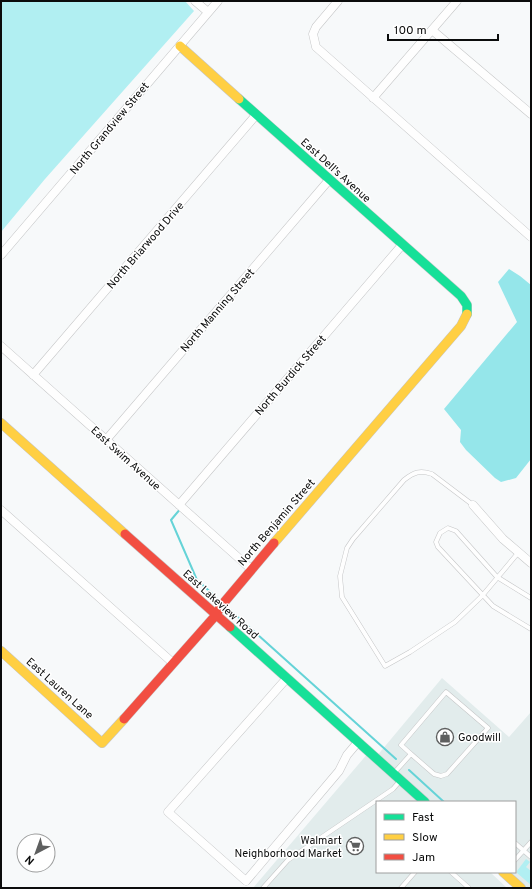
<svg xmlns="http://www.w3.org/2000/svg" width="532" height="889" font-family="Overpass,sans-serif">
  <rect width="100%" height="100%" fill="#f7f9fa"/>
  <path fill="#e2ecec" d="M 442,678 L 509,737 L 531,712 L 531,888 L 526,888 L 508,872 L 515,872 L 515,802 L 428,802 L 376,757 Z
    M 369,752 L 419,802 L 377,802 L 377,872 L 490,872 L 507,888 L 253,888 Z"/>
  <path fill="#b1eff2" d="M 1,1 L 185,1 L 194,11 L 45,179 L 1,232 Z
    M 526,859 L 530,862 L 526,867 L 531,871 L 531,885 L 517,873 L 517,871 Z"/>
  <path fill="#95e6ea" d="M 509,269 L 520,276 L 531,285 L 531,459 L 516,478 L 501,482 L 495,478 L 466,450 L 460,442 L 461,430 L 444,409 L 517,322 L 498,282 Z"/>
  <g fill="none" stroke-linecap="round" stroke-linejoin="round">
    <path stroke="#65d3d7" stroke-width="2" d="M 181,508 L 171,520 L 197,580 L 217,598
      M 229,609 L 396,759
      M 409,770 L 444,802"/>
    <g stroke="#c5c6c7" stroke-width="5">
      <path id="lane" d="M 473,505 L 432,474 C 420,470 414,472 404,480 L 353,539 L 347,548 L 340,576 L 342,597 L 385,666 L 410,652 L 455,622 L 482,596 L 518,553
        M 531,598 L 497,577 L 456,531 L 448,528 L 440,533 L 436,542 L 438,547 L 493,606 L 531,629
        M 394,773 L 411,754 L 401,745 L 446,692 L 488,728 L 447,774 L 441,776 L 434,774 L 411,754
        M 515,843 L 531,857
        M 515,860 L 531,842
        M 451,872 L 469,888
        M 263,888 L 288,860 L 393,789 L 399,782
        M 401,888 L 415,872"/>
    </g>
    <g stroke="#c5c6c7" stroke-width="9">
      <path id="street" d="M 195,1 L 208,12
        M 338,1 L 316,27 L 313,34 L 316,47 L 531,237
        M 432,30 L 531,114
        M 373,98 L 457,1
        M 1,255 L 218,1
        M 1,346 L 251,569
        M 33,375 L 256,115
        M 106,440 L 329,180
        M 179,505 L 402,245
        M 473,505 L 503,539 L 531,563
        M 1,510 L 173,663
        M 287,678 L 168,812 L 246,881 L 339,771 L 347,755 L 358,742"/>
    </g>
    <g stroke="#c5c6c7" stroke-width="10">
      <path id="fast" d="M 239,99 L 461,296 L 467,305 L 467,314
        M 230,627 L 425,802"/>
    </g>
    <g stroke="#c5c6c7" stroke-width="10">
      <path id="slow" d="M 180,46 L 239,99
        M 1,423 L 125,534
        M 274,543 L 461,326 L 467,314
        M 1,651 L 102,743 L 124,719
        M 503,872 L 521,888"/>
    </g>
    <g stroke="#c5c6c7" stroke-width="10">
      <path id="jam" d="M 125,534 L 230,627
        M 124,719 L 216,615 L 221,606 L 274,543"/>
    </g>
    <use href="#lane" stroke="#fefefe" stroke-width="4"/>
    <use href="#street" stroke="#fefefe" stroke-width="8"/>
    <use href="#fast" stroke="#16e098" stroke-width="9"/>
    <use href="#slow" stroke="#ffcf43" stroke-width="9"/>
    <use href="#jam" stroke="#f24e42" stroke-width="9"/>
  </g>
  <defs>
    <g id="shop-ring" transform="scale(0.9)"><circle r="9.5" fill="#fff" stroke="#5e5f5f" stroke-width="1.5"/><path d="M-5-2.5h2.3a2.7 3.5 0 0 1 5.4 0H5L5.5 6h-11ZM-1.5-2.5h3a1.5 2.3 0 0 0-3 0Z" fill="#5e5f5f"/></g>
    <g id="supermarket-ring" transform="scale(0.9)"><circle r="9.5" fill="#fff" stroke="#5e5f5f" stroke-width="1.5"/><path d="M-6-5.5h2.5l.6 2H6L4.5 2H-2.5L-4.4-4H-6ZM-1.5 3.2a1.3 1.3 0 1 0 .1 0ZM3 3.2a1.3 1.3 0 1 0 .1 0Z" fill="#5e5f5f"/></g>
  </defs>
  <g fill-rule="evenodd">
    <use href="#shop-ring" x="445" y="737"/>
    <use href="#supermarket-ring" x="355" y="846"/>
  </g>
  <g text-anchor="middle" stroke-width="3" stroke-linejoin="round" paint-order="stroke">
    <g font-size="11" fill="#0b0c0c" stroke="#fff">
      <text transform="translate(109 128) rotate(-50)" y="4">North Grandview Street</text>
      <text transform="translate(336 170) rotate(42)" y="4">East Dell's Avenue</text>
      <text transform="translate(145 245) rotate(-49)" y="4">North Briarwood Drive</text>
      <text transform="translate(217 310) rotate(-49)" y="4">North Manning Street</text>
      <text transform="translate(290 375) rotate(-49)" y="4">North Burdick Street</text>
      <text transform="translate(126 458) rotate(42)" y="4">East Swim Avenue</text>
      <text transform="translate(276 522) rotate(-49)" y="4">North Benjamin Street</text>
      <text transform="translate(221 604) rotate(42)" y="4">East Lakeview Road</text>
      <text transform="translate(60 688) rotate(42)" y="4">East Lauren Lane</text>
    </g>
    <g font-size="11" fill="#0b0c0c" stroke="#fff" text-anchor="start">
      <text x="458" y="741">Goodwill</text>
      <text x="342" y="844" text-anchor="end">Walmart<tspan x="342" dy="13">Neighborhood Market</tspan></text>
    </g>
  </g>
  <rect width="532" height="889" fill="none" stroke="#0b0c0c" stroke-width="4"/>
  <rect x="376" y="801" width="140" height="72" fill="#ffffff" stroke="#9d9e9e"/>
  <rect x="384" y="814" width="20" height="6" fill="#16e098" stroke="#9d9e9e"/>
  <text x="412" y="821" font-size="12" fill="#0b0c0c">Fast</text>
  <rect x="384" y="834" width="20" height="6" fill="#ffcf43" stroke="#9d9e9e"/>
  <text x="412" y="841" font-size="12" fill="#0b0c0c">Slow</text>
  <rect x="384" y="854" width="20" height="6" fill="#f24e42" stroke="#9d9e9e"/>
  <text x="412" y="861" font-size="12" fill="#0b0c0c">Jam</text>
  <g transform="translate(36 853) rotate(221)"><circle r="19" fill="#ffffff" stroke="#9d9e9e"/>
  <path d="M0-3L7 15L0 10L-7 15Z" fill="#5e5f5f"/>
  <text y="-6" font-size="11" font-weight="bold" text-anchor="middle" fill="#0b0c0c">N</text>
  </g>
  <path d="M388 34v6h110v-6" fill="none" stroke="#0b0c0c" stroke-width="2"/>
  <text x="394" y="34" font-size="12" fill="#0b0c0c" stroke="#ffffff" stroke-width="3" paint-order="stroke">100 m</text>
</svg>
